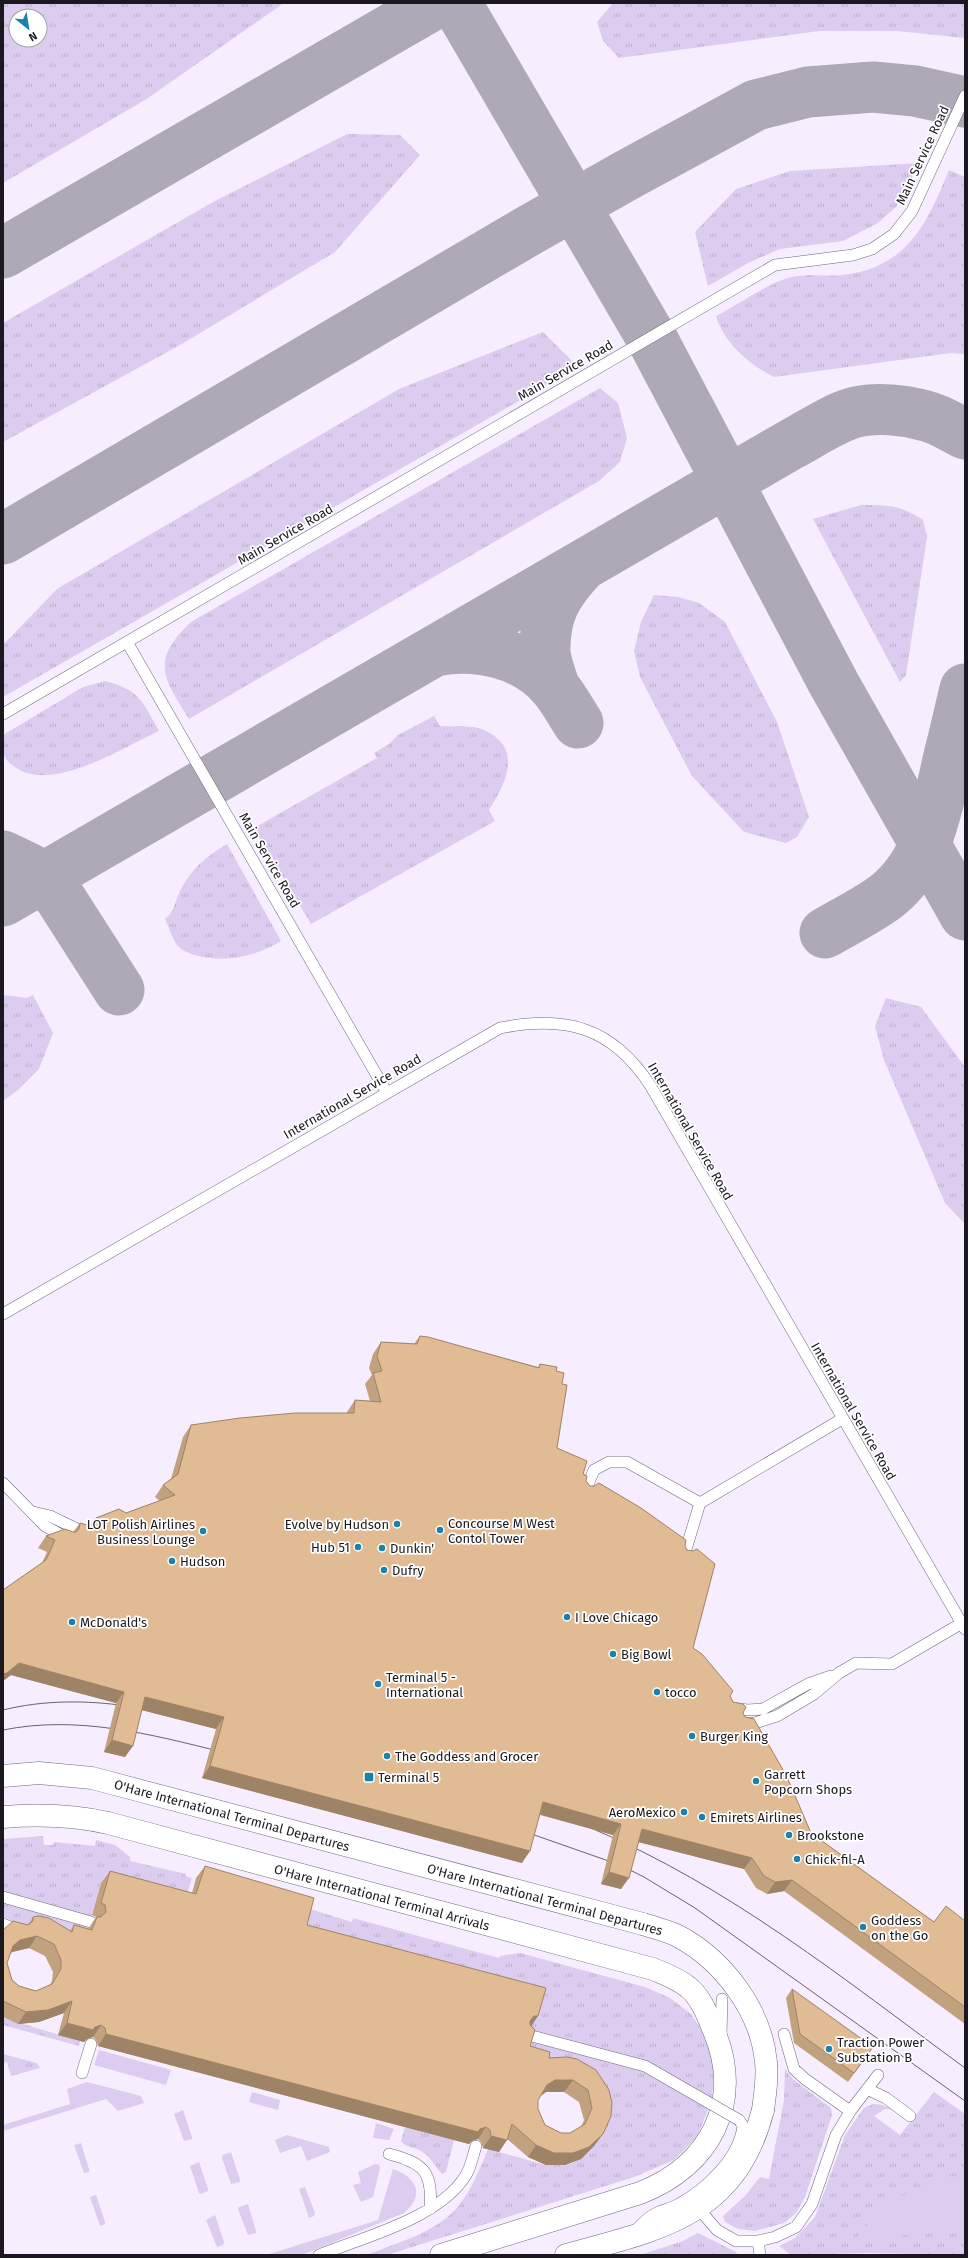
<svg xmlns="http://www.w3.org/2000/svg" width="968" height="2258" font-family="'Fira Sans',sans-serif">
  <defs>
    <pattern id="grass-tufts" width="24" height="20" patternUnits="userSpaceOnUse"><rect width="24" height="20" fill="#dcccef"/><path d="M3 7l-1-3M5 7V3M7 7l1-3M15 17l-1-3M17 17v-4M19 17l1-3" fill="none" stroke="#bcaecc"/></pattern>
  </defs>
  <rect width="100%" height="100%" fill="#f6eefe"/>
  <path fill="url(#grass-tufts)" fill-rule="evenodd" d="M 3,3 L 284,3 L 145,100 L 3,183 ZM 16,16 L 40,16 L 40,40 L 16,40 Z
    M 613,3 L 965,3 L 965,38 L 897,31 L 819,31 L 619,58 L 603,41 L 597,22 Z
    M 347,134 L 400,135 L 420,155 L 335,252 L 180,345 L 3,442 L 3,323 L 213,202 Z
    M 919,163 L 897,206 L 878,223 L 843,241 L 780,249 L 748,263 L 708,286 L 695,232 L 736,189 L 790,171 Z
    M 949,170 L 965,177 L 965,354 L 951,353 L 774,377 C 750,365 724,343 716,316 C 738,305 759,289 782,280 C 801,272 822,277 842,275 C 907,268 927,224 949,170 Z
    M 543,332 L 578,367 L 3,697 L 3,645 L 57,589 L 399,389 Z
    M 600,388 L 618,403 L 627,438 L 620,462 L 599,481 L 189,719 C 163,677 150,661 191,622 Z
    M 861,505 C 888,505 900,505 923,520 L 927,537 L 906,675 L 900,682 L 813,519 Z
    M 654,595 L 678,597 L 699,603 L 725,622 L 777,722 L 809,817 L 797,837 L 786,843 L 744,832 L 692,776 L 640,677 L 634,651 L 641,622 Z
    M 105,681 C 140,690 142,701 159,731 C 124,747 51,794 15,767 C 12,765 8,762 6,759 C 2,752 3,743 3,735 L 83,687 Z
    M 434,716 L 440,726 C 454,727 474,724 486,731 C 524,750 505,784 489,810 L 495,821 L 311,924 L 254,828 L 377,758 L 374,753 L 389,744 L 398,735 Z
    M 227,844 L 281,941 C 256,956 228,963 198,956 C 191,954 182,951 177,945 C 172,938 169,927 165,919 C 174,913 176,898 181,889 C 192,868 207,856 227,844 Z
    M 3,995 L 27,998 L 33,995 L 53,1033 L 39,1069 L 18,1090 L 3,1101 Z
    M 886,998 L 921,1007 L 965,1067 L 965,1224 L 945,1203 L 884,1060 L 875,1026 Z
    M 43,1836 L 44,1845 L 53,1845 L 54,1842 L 95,1846 L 96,1840 L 115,1845 L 130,1857 L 130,1861 L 186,1874 L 185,1876 L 192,1878 L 184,1905 L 101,1883 L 84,1942 L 29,1928 L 3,1917 L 3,1839 Z
    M 300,1906 L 352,1922 L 353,1918 L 499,1958 L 500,1956 L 520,1953 L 645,1987 L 670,1998 L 691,2014 L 709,2041 L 714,2067 L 712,2100 L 697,2137 L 674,2160 L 634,2177 L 387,2255 L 367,2255 C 398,2242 439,2232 460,2204 C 473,2187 480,2168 488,2149 L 546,2165 L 565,2165 L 573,2163 L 588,2153 L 594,2146 L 601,2102 L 299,1937 Z
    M 3,2018 L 80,2041 L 79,2046 L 3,2025 Z
    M 3,2054 L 37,2063 L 40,2068 L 11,2076 L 7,2062 L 3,2063 Z
    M 785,2069 L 793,2079 L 831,2108 L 832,2115 L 805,2197 L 796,2213 L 784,2223 L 755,2231 L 738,2229 L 725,2222 L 723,2216 L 745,2196 L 760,2177 L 769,2179 L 784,2100 Z
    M 934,2092 L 965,2114 L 965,2255 L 868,2253 L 791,2255 L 779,2246 L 795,2238 L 815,2217 L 845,2135 L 864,2108 L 873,2104 L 882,2105 L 892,2109 L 885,2109 L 874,2116 L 900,2135 Z
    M 405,2127 L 454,2140 L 446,2172 L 442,2174 C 435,2166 430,2156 421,2151 C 414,2147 405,2147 401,2141 Z
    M 698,2233 L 736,2252 L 737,2255 L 640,2255 L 683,2241 Z"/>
  <path fill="#dcccef" d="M 99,2050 L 171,2070 L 166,2085 L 94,2065 Z
    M 87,2082 L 141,2096 L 144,2103 L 118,2111 L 106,2099 L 3,2131 L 3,2125 L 70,2104 L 67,2089 Z
    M 252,2092 L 280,2100 L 278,2110 L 249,2102 Z
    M 183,2110 L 192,2137 L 192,2139 L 184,2141 L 174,2114 Z
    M 376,2123 L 394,2129 L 389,2140 L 373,2138 Z
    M 287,2135 L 329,2147 L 330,2152 L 307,2161 L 301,2146 L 280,2153 L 275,2140 Z
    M 81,2143 L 89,2169 L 89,2172 L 84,2173 L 74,2145 Z
    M 231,2152 L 240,2180 L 240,2182 L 231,2184 L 222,2158 L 223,2155 Z
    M 199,2162 L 208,2189 L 208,2191 L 201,2194 L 199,2193 L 190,2166 Z
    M 375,2164 L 379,2165 L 380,2168 L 373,2197 L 361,2202 L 353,2185 L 361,2183 L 358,2172 Z
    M 393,2169 C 416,2177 426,2194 404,2213 L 302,2255 L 266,2255 L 378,2220 Z
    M 965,2176 L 965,2234 L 950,2232 L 856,2239 L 882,2206 L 938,2177 Z
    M 305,2187 L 315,2213 L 314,2216 L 309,2218 L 299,2189 Z
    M 96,2195 L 105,2222 L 105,2224 L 100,2226 L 90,2197 Z
    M 248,2204 L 256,2231 L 256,2233 L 248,2235 L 238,2209 L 239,2207 Z
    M 215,2215 L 224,2242 L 223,2245 L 217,2247 L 206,2220 Z"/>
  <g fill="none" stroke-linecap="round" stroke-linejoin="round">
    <path stroke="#afa8b6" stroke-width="51" d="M 456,3 L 651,337 L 834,684 L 965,915
      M 3,253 L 436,3
      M 3,539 L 528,231 L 627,175 L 756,105 L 808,92 L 873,87 L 915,91 L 965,102
      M 435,651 C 476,643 526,653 554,687 C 563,697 570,711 578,723
      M 554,686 C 551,676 546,663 545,653 C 544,615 556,593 581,567
      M 951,774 L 953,740 L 965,689
      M 3,856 L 30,869 L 55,890 L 119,990
      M 3,901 L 790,445 C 811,434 833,418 856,412 C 877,407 905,410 926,416 C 939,419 953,428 965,434
      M 825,933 C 845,921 869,910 888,895 C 935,856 938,795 953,740"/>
    <g stroke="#70687a" stroke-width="12">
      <path id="service" d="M 127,642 L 387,1093
        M 3,714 L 775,265 L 853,255 L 872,249 L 894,234 L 912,211 L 965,96
        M 3,1314 L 500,1028 C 566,1015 612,1027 650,1085 L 965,1629
        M 3,1483 L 45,1526 L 65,1537
        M 585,1491 L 594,1470 L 609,1462 L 627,1462 L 700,1503
        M 33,1512 L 50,1516 L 81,1531
        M 684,1556 L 700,1503 L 842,1419
        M 730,1708 L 748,1710 L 763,1709 L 808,1684 L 831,1676
        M 743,1724 L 755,1723 L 777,1716 L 814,1694 L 839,1673 L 856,1663 L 892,1664 L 962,1623
        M 3,1897 L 91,1922
        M 3,1924 L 18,1930
        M 784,2034 L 794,2069 L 805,2079 L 850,2111
        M 721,2035 L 722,1999
        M 82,2073 L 91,2044
        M 867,2089 L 886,2098 L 910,2116
        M 389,2154 C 424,2163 433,2172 430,2209
        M 698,2208 L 717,2230 L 736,2241 L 758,2241 L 775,2237 L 796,2227 L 812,2204 L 836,2135 L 851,2110 L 878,2075
        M 637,2229 C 642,2224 647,2218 653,2215 C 661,2210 671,2209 679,2204 C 706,2189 739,2159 743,2126 L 739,2120
        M 758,2241 L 760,2255
        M 319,2255 C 364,2237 440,2218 466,2175 C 471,2167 473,2155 476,2146"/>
    </g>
    <g stroke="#70687a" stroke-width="23">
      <path id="minor" d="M 3,1776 L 39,1773 L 92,1778 L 643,1924
        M 3,1817 C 39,1814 73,1815 108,1823 L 653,1969 C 665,1974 677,1978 688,1987 C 701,1997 708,2016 714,2031 C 744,2102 710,2166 640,2193 L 441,2255
        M 566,2255 C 660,2229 735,2217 763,2110"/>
    </g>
    <use href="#service" stroke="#fff" stroke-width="11"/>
    <use href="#minor" stroke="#fff" stroke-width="22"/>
    <path stroke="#68636d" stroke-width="1" d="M 3,1710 C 43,1700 86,1700 127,1706
      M 3,1730 C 77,1715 150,1734 222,1752
      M 591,1828 C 729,1886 845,1980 965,2068
      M 523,1831 L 620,1865 L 644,1877 L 695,1908 L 965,2101"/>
    <g stroke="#70687a" stroke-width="12" stroke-linecap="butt">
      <path id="service-bridge" d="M 528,2035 L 645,2066 L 739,2120"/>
    </g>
    <g stroke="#70687a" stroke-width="23" stroke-linecap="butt">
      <path id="minor-bridge" d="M 643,1924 C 655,1928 668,1931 678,1936 C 723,1960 761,2010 766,2062 C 768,2078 765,2094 763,2110"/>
    </g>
    <use href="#service-bridge" stroke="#fff" stroke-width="11"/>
    <use href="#minor-bridge" stroke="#fff" stroke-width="22"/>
  </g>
  <path fill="#c2a17e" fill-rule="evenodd" d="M 420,1336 L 538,1367 L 540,1364 L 556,1371 L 562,1384 L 557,1448 L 583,1474 L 586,1481 L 590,1486 L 685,1546 L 693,1648 L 730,1696 L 733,1702 L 743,1713 L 745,1717 L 811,1833 L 934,1922 L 965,1921 L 965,2024 L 784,1891 L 767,1894 L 756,1888 L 744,1869 L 639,1842 L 621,1889 L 601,1884 L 613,1835 L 540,1815 L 522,1863 L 202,1778 L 216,1729 L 142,1710 L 125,1757 L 104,1752 L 116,1703 L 11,1675 L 3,1681 L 3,1590 L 42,1563 L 47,1552 L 38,1548 L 46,1536 L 73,1532 L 80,1523 L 90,1526 L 96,1518 L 126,1513 L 160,1501 L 155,1497 L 163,1485 L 171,1479 L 183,1437 L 191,1425 L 347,1413 L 347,1412 L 355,1400 L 370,1401 L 365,1384 L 372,1375 L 369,1368 L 373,1354 L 381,1342 L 414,1344 Z
    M 205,1866 L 307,1925 L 531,2026 L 530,2046 L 549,2058 L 596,2070 L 594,2146 L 581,2159 L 565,2165 L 546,2165 L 528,2157 L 507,2139 L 499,2152 L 483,2148 L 481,2142 L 478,2139 L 472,2141 L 469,2144 L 98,2046 L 96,2040 L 93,2037 L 87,2039 L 84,2042 L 58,2035 L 64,2013 L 39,2022 L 18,2024 L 3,2017 L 3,1930 L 28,1925 L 33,1917 L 70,1931 L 74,1925 L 88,1929 L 96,1917 L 92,1915 L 101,1883 L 110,1871 L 192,1893 L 196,1878 ZM 29,1948 L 45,1956 L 53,1972 L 52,1981 L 50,1985 L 36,1991 L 19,1986 L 12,1980 L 7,1963 L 10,1953 L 12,1952 ZM 546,2092 L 564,2092 L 579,2102 L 584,2120 L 581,2127 L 570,2133 L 561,2133 L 545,2125 L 538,2109 L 538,2100 L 540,2096 Z
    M 792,1989 L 867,2056 L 848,2082 L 794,2043 L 786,1998 Z"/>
  <path fill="#9e8367" d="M 19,1663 L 124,1692 L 116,1703 L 11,1675 L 3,1681 L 3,1674 Z
    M 145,1697 L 224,1717 L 216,1729 L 137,1709 Z
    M 112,1740 L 133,1746 L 125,1757 L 104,1752 Z
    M 210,1766 L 530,1851 L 522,1863 L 202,1778 Z
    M 543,1802 L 621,1824 L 613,1835 L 535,1813 Z
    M 642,1829 L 752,1858 L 744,1869 L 634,1841 Z
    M 609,1872 L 629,1878 L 621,1889 L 601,1884 Z
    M 792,1880 L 784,1891 L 767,1894 L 775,1882 Z
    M 37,1936 L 29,1948 L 12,1952 L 5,1958 L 13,1946 L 20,1940 Z
    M 72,2001 L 64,2013 L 39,2022 L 18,2024 L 26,2012 Z
    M 534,2016 L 538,2016 L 530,2028 L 530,2021 Z
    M 67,2023 L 95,2027 L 101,2025 L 93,2037 L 87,2039 L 84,2042 L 58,2035 Z
    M 106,2034 L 480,2129 L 486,2127 L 478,2139 L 472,2141 L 469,2144 L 98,2046 Z
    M 555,2080 L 573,2080 L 564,2092 L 546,2092 L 539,2097 L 547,2085 Z
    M 603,2134 L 594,2146 L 581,2159 L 565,2165 L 546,2165 L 528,2157 L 536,2145 Z
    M 491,2136 L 507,2140 L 499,2152 L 483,2148 Z"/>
  <path fill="#e1bb93" stroke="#9e8367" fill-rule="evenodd" d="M 420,1336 L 428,1337 L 539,1368 L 540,1364 L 557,1367 L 556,1371 L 564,1373 L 562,1384 L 567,1385 L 557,1448 L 587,1461 L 583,1474 L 587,1476 L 586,1481 L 590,1486 L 594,1486 L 599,1483 L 641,1508 L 686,1540 L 685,1546 L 687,1550 L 693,1551 L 697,1549 L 715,1564 L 693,1648 L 702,1654 L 733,1691 L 730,1696 L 733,1702 L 743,1704 L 746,1707 L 743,1713 L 745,1717 L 754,1719 L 758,1726 L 787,1777 L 811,1833 L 934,1922 L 946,1906 L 965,1921 L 965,2007 L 792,1880 L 775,1882 L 764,1876 L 752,1858 L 642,1829 L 629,1878 L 609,1872 L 621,1824 L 543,1802 L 530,1851 L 210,1766 L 224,1717 L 145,1697 L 133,1746 L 112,1740 L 124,1692 L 19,1663 L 7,1673 L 3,1674 L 3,1590 L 46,1560 L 55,1540 L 46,1536 L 65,1529 L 73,1532 L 76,1532 L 79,1529 L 80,1523 L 90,1526 L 95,1523 L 96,1518 L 119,1509 L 126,1513 L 175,1495 L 163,1485 L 178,1474 L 191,1425 L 240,1418 L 295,1413 L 354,1413 L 355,1400 L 381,1402 L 373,1373 L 382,1371 L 377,1356 L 381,1342 L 417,1344 Z
    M 205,1866 L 314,1898 L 307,1925 L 546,1988 L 538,2016 L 534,2016 L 530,2021 L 530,2025 L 535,2030 L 530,2046 L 550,2052 L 549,2058 L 567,2057 L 577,2059 L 596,2070 L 609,2090 L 612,2103 L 611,2116 L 603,2134 L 589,2147 L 573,2153 L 554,2153 L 536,2145 L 512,2124 L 507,2140 L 491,2136 L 490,2130 L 486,2127 L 480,2129 L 478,2132 L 106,2034 L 105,2028 L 101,2025 L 95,2027 L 93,2030 L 67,2023 L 72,2001 L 48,2010 L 26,2012 L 3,2001 L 3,1930 L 13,1921 L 28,1925 L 33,1921 L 33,1917 L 38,1916 L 49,1918 L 72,1932 L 74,1925 L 92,1930 L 97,1917 L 101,1917 L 106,1912 L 105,1905 L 101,1903 L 110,1871 L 196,1894 ZM 37,1936 L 54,1944 L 61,1960 L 61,1969 L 52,1984 L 36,1991 L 19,1986 L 12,1980 L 7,1963 L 13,1946 L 20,1940 ZM 555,2080 L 573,2080 L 588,2090 L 592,2108 L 585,2124 L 570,2133 L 561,2133 L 545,2125 L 538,2109 L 538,2100 L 547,2085 Z
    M 792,1989 L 873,2047 L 854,2073 L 800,2034 Z"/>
  <g fill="#1a82ab" stroke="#fff" stroke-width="1.5">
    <circle cx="397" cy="1524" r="4"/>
    <circle cx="440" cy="1530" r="4"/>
    <circle cx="203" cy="1531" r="4"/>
    <circle cx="358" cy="1547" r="4"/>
    <circle cx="382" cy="1548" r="4"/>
    <circle cx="172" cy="1561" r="4"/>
    <circle cx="384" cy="1570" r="4"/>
    <circle cx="567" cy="1617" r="4"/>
    <circle cx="72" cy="1622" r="4"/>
    <circle cx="613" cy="1654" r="4"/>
    <circle cx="378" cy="1684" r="4"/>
    <circle cx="657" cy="1692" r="4"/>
    <circle cx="692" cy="1736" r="4"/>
    <circle cx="387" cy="1756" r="4"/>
    <rect x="364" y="1772" width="10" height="10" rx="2"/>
    <circle cx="756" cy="1781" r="4"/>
    <circle cx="684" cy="1812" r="4"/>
    <circle cx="702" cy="1817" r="4"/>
    <circle cx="789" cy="1835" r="4"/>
    <circle cx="797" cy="1859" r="4"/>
    <circle cx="863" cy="1927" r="4"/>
    <circle cx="829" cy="2049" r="4"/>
  </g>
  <g text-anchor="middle" stroke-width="3.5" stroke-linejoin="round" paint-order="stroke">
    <g font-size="13" fill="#1b181f" stroke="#fff">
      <text transform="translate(922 155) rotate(-65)" y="5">Main Service Road</text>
      <text transform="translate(565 370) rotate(-30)" y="5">Main Service Road</text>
      <text transform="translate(285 534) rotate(-30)" y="5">Main Service Road</text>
      <text transform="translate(270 860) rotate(60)" y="5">Main Service Road</text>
      <text transform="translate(352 1096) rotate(-30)" y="5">International Service Road</text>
      <text transform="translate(691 1131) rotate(60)" y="5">International Service Road</text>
      <text transform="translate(854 1411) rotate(60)" y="5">International Service Road</text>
      <text transform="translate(232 1815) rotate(15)" y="5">O'Hare International Terminal Departures</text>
      <text transform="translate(382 1897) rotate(15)" y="5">O'Hare International Terminal Arrivals</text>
      <text transform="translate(545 1899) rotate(15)" y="5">O'Hare International Terminal Departures</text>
    </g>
    <g font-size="13" fill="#1b181f" stroke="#fff" text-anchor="start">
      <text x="448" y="1528">Concourse M West<tspan x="448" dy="15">Contol Tower</tspan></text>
      <text x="195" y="1529" text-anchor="end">LOT Polish Airlines<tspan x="195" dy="15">Business Lounge</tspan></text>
      <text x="389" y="1529" text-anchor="end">Evolve by Hudson</text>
      <text x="350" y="1552" text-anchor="end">Hub 51</text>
      <text x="390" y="1553">Dunkin'</text>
      <text x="180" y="1566">Hudson</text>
      <text x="392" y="1575">Dufry</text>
      <text x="575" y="1622">I Love Chicago</text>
      <text x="80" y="1627">McDonald's</text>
      <text x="621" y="1659">Big Bowl</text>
      <text x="386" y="1682">Terminal 5 -<tspan x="386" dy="15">International</tspan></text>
      <text x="665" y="1697">tocco</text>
      <text x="700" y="1741">Burger King</text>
      <text x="395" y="1761">The Goddess and Grocer</text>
      <text x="764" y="1779">Garrett<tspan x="764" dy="15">Popcorn Shops</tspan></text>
      <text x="378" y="1782">Terminal 5</text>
      <text x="676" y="1817" text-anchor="end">AeroMexico</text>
      <text x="710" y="1822">Emirets Airlines</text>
      <text x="797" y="1840">Brookstone</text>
      <text x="805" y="1864">Chick-fil-A</text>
      <text x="871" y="1925">Goddess<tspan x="871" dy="15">on the Go</tspan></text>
      <text x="837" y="2047">Traction Power<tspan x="837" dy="15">Substation B</tspan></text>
    </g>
  </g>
  <rect width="968" height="2258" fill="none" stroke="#1b181f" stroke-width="8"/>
  <g transform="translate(28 28) rotate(150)"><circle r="19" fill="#ffffff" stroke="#a4a3a5"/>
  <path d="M0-3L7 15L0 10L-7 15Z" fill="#1a82ab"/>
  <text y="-6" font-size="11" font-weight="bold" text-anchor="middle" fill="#1b181f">N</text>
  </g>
</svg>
